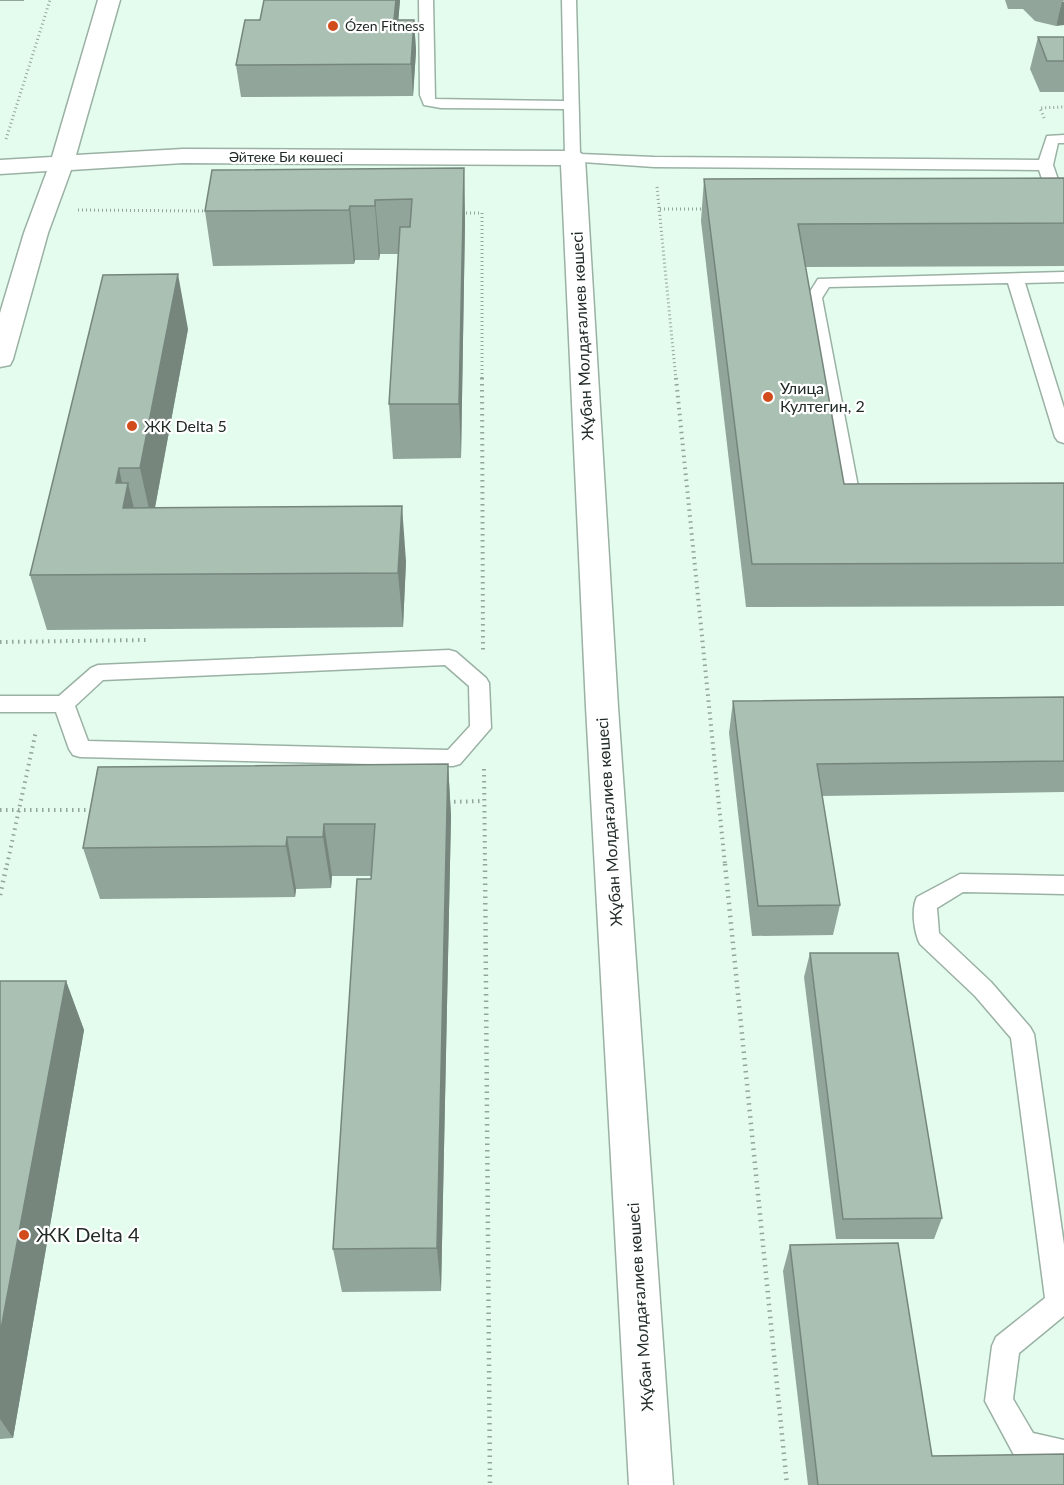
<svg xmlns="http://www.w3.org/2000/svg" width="1064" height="1485" font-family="Lato,sans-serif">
  <rect width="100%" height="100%" fill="#e3fcee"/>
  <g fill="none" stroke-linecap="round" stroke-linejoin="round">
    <g stroke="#9ab1a4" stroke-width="3">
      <path id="lane" d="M 419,0 L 433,0 L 435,99 L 564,101 L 562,0 L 576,0 L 580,154 L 654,157 L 1039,160 L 1047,136 L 1064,135 L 1064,143 L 1058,143 L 1053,165 L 1064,197 L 1064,224 L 1056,219 L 1039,170 L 654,167 L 568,161 L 565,158 L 564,109 L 441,108 L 424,105 L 420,95 Z
        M 1064,272 L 1064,282 L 1025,283 L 1064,408 L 1064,443 L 1058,441 L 1055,437 L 1008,283 L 829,287 L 822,298 L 859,492 L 872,507 L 870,511 C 857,515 847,505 841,494 L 806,298 L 818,279 Z
        M 449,650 L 456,652 L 486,678 L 489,683 L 491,728 L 460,764 L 453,766 L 80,757 L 73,755 L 69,749 L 56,712 L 0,712 L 0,696 L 59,696 L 91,668 L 98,665 ZM 445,665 L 469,686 L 470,726 L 448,750 L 88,741 L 75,706 L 103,680 Z
        M 960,874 L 1064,876 L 1064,894 L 963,892 L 937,908 L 939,933 L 991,982 L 1030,1027 L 1034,1034 L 1064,1245 L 1064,1316 L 1019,1353 L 1013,1399 L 1033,1433 L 1064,1440 L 1064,1468 L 1014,1455 L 985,1401 L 992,1346 L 996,1337 L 1045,1298 L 1011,1038 L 975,996 L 920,944 C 914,932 911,909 917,897 Z"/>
    </g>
    <g stroke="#9ab1a4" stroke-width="3">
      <path id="street" d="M 98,0 L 120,0 L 76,155 L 183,149 L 573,151 L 581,153 L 585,158 L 618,707 L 673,1485 L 629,1485 L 586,707 L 561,165 L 183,163 L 71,170 L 48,233 L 13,359 L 10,365 L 0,367 L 0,313 L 24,233 L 47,171 L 0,174 L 0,160 L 52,157 Z"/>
    </g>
    <path stroke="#92a59b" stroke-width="3" stroke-dasharray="1 3" stroke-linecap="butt" d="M 1044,118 L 1040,108 L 1064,107
      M 6,139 L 50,0
      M 657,187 L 676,380
      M 660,209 L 706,209
      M 78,210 L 208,211
      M 462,213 L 482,213 L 482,380"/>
    <path stroke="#92a59b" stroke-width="4" stroke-dasharray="1.5 4.5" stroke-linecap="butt" d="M 482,378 L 483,650
      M 676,378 L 725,865
      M 0,642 L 146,640
      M 484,769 L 485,865
      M 448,802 L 483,801
      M 0,810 L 92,810
      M 7,865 L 36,731"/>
    <path stroke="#92a59b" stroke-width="4.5" stroke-dasharray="1.5 5" stroke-linecap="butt" d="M 485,864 L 490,1485
      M 725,864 L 787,1485
      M 0,895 L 7,864"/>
    <use href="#lane" fill="#fff" fill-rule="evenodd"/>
    <use href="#street" fill="#fff" fill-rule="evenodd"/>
  </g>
  <path fill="#91a59a" d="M 0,0 L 24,0 L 24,1 L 0,1 Z
    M 264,0 L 400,0 L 398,20 L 414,20 L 416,51 L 413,96 L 241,97 L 236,65 L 260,20 Z
    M 1005,0 L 1064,0 L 1056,26 L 1035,21 L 1023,9 L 1008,9 Z
    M 1038,37 L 1064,37 L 1064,92 L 1040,92 L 1030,69 Z
    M 464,168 L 465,222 L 461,458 L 393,459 L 389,404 L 398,254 L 380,254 L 379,260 L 355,260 L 354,264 L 213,266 L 205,211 Z
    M 1064,178 L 1064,266 L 805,267 L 844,484 L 1064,483 L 1064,606 L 746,607 L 701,221 L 704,179 Z
    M 188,329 L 155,508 L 406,561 L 403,627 L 47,630 L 30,575 Z
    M 1064,697 L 1064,792 L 822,796 L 840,905 L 833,935 L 752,936 L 729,733 L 733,701 Z
    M 448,764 L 451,816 L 441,1291 L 342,1292 L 333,1249 L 372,876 L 332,876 L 331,888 L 296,889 L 295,897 L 100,899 L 83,848 Z
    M 810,953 L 942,1218 L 934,1239 L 836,1239 L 804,977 Z
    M 0,981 L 66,981 L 84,1030 L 13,1438 L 0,1439 Z
    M 790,1245 L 932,1456 L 1064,1485 L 808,1485 L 783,1271 Z"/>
  <path fill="#76867d" d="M 396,0 L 400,0 L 396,51 L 394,20 Z
    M 1062,2 L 1064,2 L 1064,25 L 1056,26 Z
    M 414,20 L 416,51 L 413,96 L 411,64 Z
    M 464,168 L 465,222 L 461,458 L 459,404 Z
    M 375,200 L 380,254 L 379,260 L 375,206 Z
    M 350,206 L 355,260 L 354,264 L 349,210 Z
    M 178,274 L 188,329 L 152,523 L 140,468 Z
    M 119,468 L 125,497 L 128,483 L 141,538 L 136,563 L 116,483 Z
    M 402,506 L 406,561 L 403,627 L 398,573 Z
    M 448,764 L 451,816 L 441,1291 L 437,1248 Z
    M 324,824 L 332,876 L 331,888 L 323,837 Z
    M 287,837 L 296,889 L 295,897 L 286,846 Z
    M 66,981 L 84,1030 L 13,1438 L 0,1419 L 0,1334 Z"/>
  <path fill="#a9c0b3" stroke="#76867d" stroke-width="1.5" d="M 264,0 L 396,0 L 394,20 L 414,20 L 411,64 L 236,65 L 245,20 L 260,20 Z
    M 1038,37 L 1064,37 L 1064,61 L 1047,61 Z
    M 464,168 L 459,404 L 389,404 L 400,227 L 410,227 L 412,199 L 375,200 L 375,206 L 350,206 L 349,210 L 205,211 L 212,170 Z
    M 1064,178 L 1064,223 L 798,224 L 844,484 L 1064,483 L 1064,563 L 752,564 L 704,179 Z
    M 178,274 L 140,468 L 119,468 L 116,483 L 128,483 L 123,508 L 402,506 L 398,573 L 30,575 L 103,275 Z
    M 1064,697 L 1064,761 L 817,764 L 840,905 L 758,906 L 733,701 Z
    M 448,764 L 437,1248 L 333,1249 L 357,879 L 371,879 L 375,824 L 324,824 L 323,837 L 287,837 L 286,846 L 83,848 L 98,767 Z
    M 810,953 L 898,953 L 942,1218 L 843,1219 Z
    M 0,981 L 66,981 L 0,1334 Z
    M 898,1243 L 932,1456 L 1064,1454 L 1064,1485 L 818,1485 L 790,1245 Z"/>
  <g fill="#d24b1a" stroke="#fff" stroke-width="2">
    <circle cx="333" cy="26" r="6"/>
    <circle cx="768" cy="397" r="6"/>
    <circle cx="132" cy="426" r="6"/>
    <circle cx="24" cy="1235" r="6"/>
  </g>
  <g text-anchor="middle" stroke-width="4.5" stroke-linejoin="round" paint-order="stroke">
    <g font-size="14" fill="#212b26" stroke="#fff" text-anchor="start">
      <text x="345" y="31">Ózen Fitness</text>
    </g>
    <g font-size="14" fill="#212b26" stroke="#fff">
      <text x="286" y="162">Әйтеке Би көшесі</text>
    </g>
    <g font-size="16" fill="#212b26" stroke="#fff">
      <text transform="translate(582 336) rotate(-93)" y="6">Жұбан Молдағалиев көшесі</text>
      <text transform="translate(609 822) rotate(-94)" y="6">Жұбан Молдағалиев көшесі</text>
      <text transform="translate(640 1307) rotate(-94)" y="6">Жұбан Молдағалиев көшесі</text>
    </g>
    <g font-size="16" fill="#212b26" stroke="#fff" text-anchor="start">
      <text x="780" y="394">Улица<tspan x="780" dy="18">Култегин, 2</tspan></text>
      <text x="144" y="432">ЖК Delta 5</text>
    </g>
    <g font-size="20" fill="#212b26" stroke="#fff" text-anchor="start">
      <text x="36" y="1242">ЖК Delta 4</text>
    </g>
  </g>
</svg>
